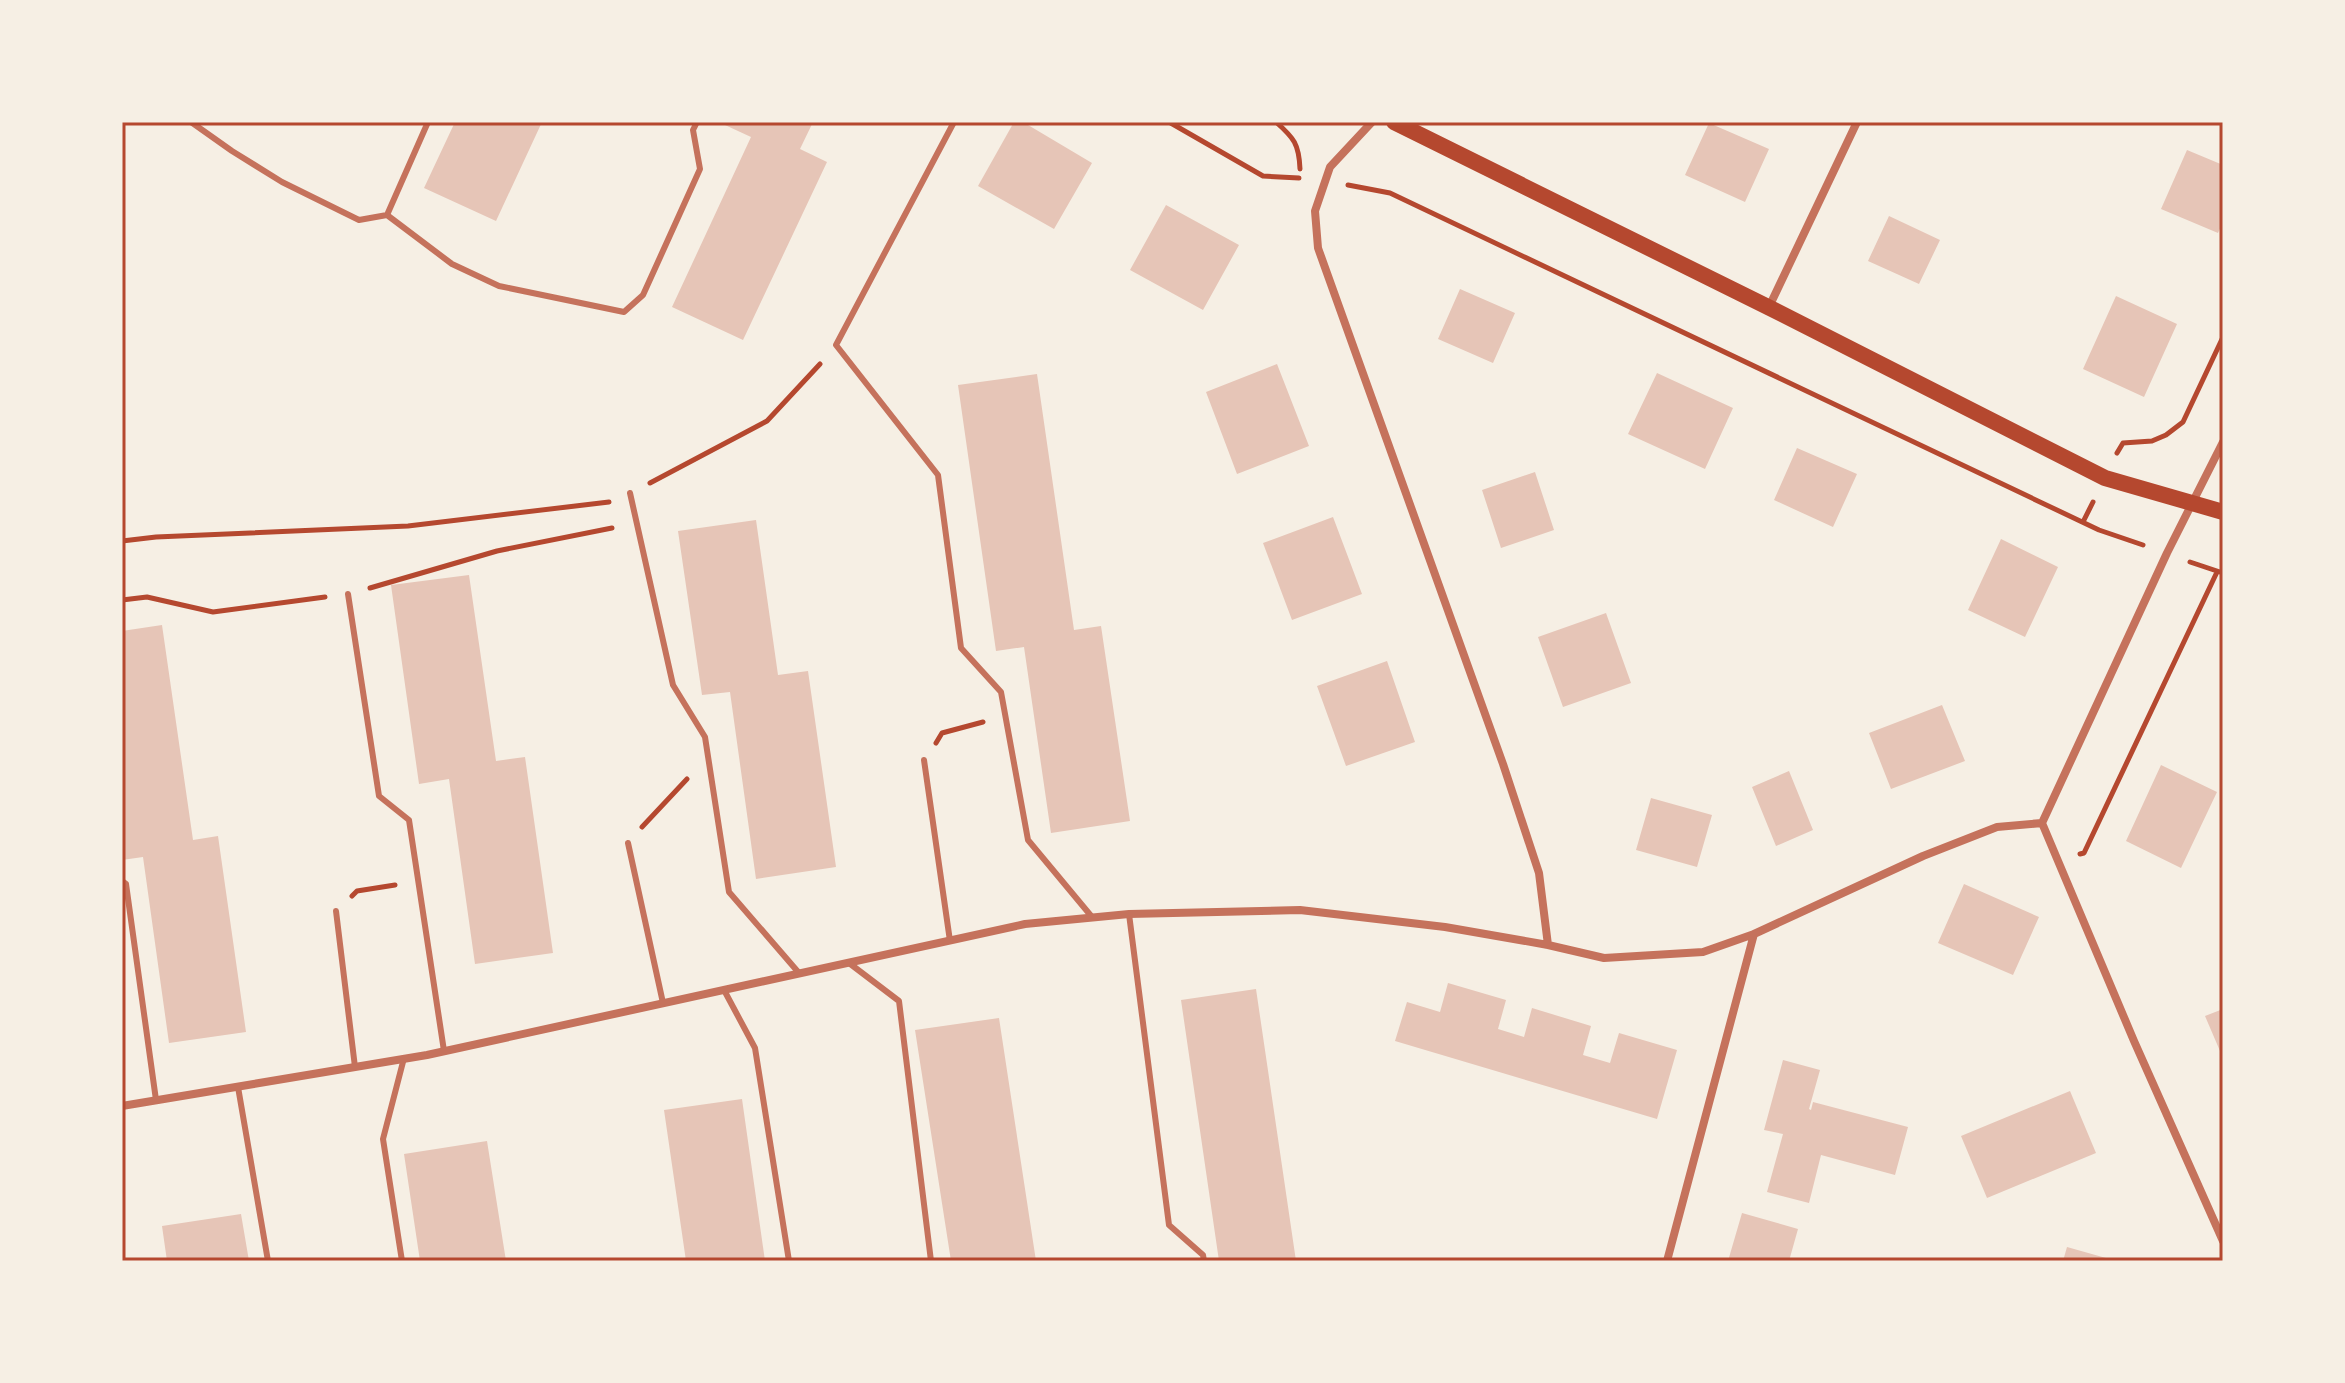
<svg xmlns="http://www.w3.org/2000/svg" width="2345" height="1383" font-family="'Source Sans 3',sans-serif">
  <rect width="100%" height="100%" fill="#f6efe4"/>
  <path fill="#e6c5b7" d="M 455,122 L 542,122 L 496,221 L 424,188 Z
    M 726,122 L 813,122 L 800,149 L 827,162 L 743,340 L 672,307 L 751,137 L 725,125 Z
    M 1014,122 L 1023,122 L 1092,163 L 1054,229 L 978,186 Z
    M 1709,123 L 1769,149 L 1745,202 L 1685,175 Z
    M 2187,150 L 2223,165 L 2223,222 L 2218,233 L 2161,209 Z
    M 1166,205 L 1239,245 L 1203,310 L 1130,270 Z
    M 1889,216 L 1940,240 L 1919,284 L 1868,261 Z
    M 1460,289 L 1515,313 L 1493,363 L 1438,339 Z
    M 2116,296 L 2177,324 L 2144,397 L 2083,369 Z
    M 1277,364 L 1309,446 L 1237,474 L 1206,392 Z
    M 1657,373 L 1733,408 L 1705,469 L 1628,434 Z
    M 1037,374 L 1074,630 L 1101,626 L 1130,821 L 1051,833 L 1024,647 L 996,651 L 958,385 Z
    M 1797,448 L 1857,474 L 1833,527 L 1774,500 Z
    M 1535,472 L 1554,530 L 1501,548 L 1482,490 Z
    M 1333,517 L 1362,594 L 1292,620 L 1263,543 Z
    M 756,520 L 778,675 L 808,671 L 836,867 L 756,879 L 730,692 L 702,695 L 678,531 Z
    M 2001,539 L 2058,567 L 2025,637 L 1968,610 Z
    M 469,575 L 496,761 L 525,757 L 553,953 L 475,964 L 449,779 L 419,784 L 391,585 Z
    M 1606,613 L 1631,683 L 1563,707 L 1538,637 Z
    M 162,625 L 193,840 L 218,836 L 246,1032 L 169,1043 L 143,857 L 122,860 L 122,631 Z
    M 1387,661 L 1415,742 L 1346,766 L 1317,686 Z
    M 1942,705 L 1965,761 L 1891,789 L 1869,733 Z
    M 2161,765 L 2217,792 L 2181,868 L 2126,841 Z
    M 1789,771 L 1813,830 L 1776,846 L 1752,787 Z
    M 1651,798 L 1712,815 L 1697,867 L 1636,850 Z
    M 1964,884 L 2039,917 L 2013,975 L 1938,943 Z
    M 1448,983 L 1506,1000 L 1498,1029 L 1524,1037 L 1532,1008 L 1591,1026 L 1583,1055 L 1610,1063 L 1619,1033 L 1677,1050 L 1657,1119 L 1395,1041 L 1407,1002 L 1440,1012 Z
    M 1256,989 L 1296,1261 L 1219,1261 L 1181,1000 Z
    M 2223,1009 L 2223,1058 L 2205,1016 Z
    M 999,1018 L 1036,1261 L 951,1261 L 915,1030 Z
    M 1783,1060 L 1820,1070 L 1809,1109 L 1811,1110 L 1813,1102 L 1908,1127 L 1895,1175 L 1821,1155 L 1809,1203 L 1767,1192 L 1783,1134 L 1764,1130 Z
    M 2070,1091 L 2096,1153 L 1987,1198 L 1961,1136 Z
    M 742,1099 L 765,1261 L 686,1261 L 664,1110 Z
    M 487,1141 L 506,1261 L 420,1261 L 404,1154 Z
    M 1742,1213 L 1798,1229 L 1789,1261 L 1728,1261 Z
    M 241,1214 L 249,1261 L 167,1261 L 162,1226 Z
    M 2067,1247 L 2113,1260 L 2113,1261 L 2063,1261 Z"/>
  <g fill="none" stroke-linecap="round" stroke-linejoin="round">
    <path stroke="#b5482f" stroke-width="5" d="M 1169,122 L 1263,176 L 1299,178
      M 1276,122 C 1294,138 1299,144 1300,169
      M 1348,185 L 1390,193 L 2099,530 L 2143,545
      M 2117,453 L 2123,443 L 2152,441 L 2166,435 L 2183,422 L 2223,337
      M 650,483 L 767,421 L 820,364
      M 2083,522 L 2093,502
      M 122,541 L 156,537 L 408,526 L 609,502
      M 2190,562 L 2223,573
      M 370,588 L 497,551 L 612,528
      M 122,600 L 147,597 L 213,612 L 325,597
      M 936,743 L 942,733 L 983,722
      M 642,827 L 687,779
      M 2080,854 L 2084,853 L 2217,572
      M 352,896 L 357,891 L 395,885"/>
    <path stroke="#c5725c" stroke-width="6" d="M 191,122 L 232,151 L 282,182 L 359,220 L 387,215 L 452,264 L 499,286 L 624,312 L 643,295 L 700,169 L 693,130 L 697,122
      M 954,122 L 836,345 L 938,475 L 961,648 L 1001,692 L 1028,840 L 1092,917
      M 387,215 L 428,122
      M 630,493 L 673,685 L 705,737 L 729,892 L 799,973
      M 348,594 L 379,796 L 409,820 L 444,1051
      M 924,760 L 950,941
      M 628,843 L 663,1003
      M 122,881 L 126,884 L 156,1100
      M 336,911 L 355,1067
      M 1129,914 L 1169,1225 L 1203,1255 L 1204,1261
      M 849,963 L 899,1001 L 931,1261
      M 724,990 L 755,1048 L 789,1261
      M 238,1087 L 268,1261
      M 402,1261 L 383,1139 L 404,1058"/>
    <path stroke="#c5725c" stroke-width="8" d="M 1372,122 L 1330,167 L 1315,211 L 1318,248 L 1503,764 L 1539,873 L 1548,945
      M 1769,307 L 1857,122
      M 2042,823 L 2134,1041 L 2223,1241
      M 122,1106 L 427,1055 L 1025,924 L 1129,914 L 1300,910 L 1445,927 L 1548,945 L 1604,958 L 1703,952 L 1754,934
      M 1667,1261 L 1754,934 L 1923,856 L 1997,827 L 2042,823 L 2167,553 L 2223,442"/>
    <path stroke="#b5482f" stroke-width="16" d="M 1394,122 L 1768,307 L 2105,478 L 2223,512"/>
  </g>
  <rect width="2345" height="1383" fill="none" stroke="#f6efe4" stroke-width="248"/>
  <rect x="124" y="124" width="2097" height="1135" fill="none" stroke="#b5482f" stroke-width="3"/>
</svg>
